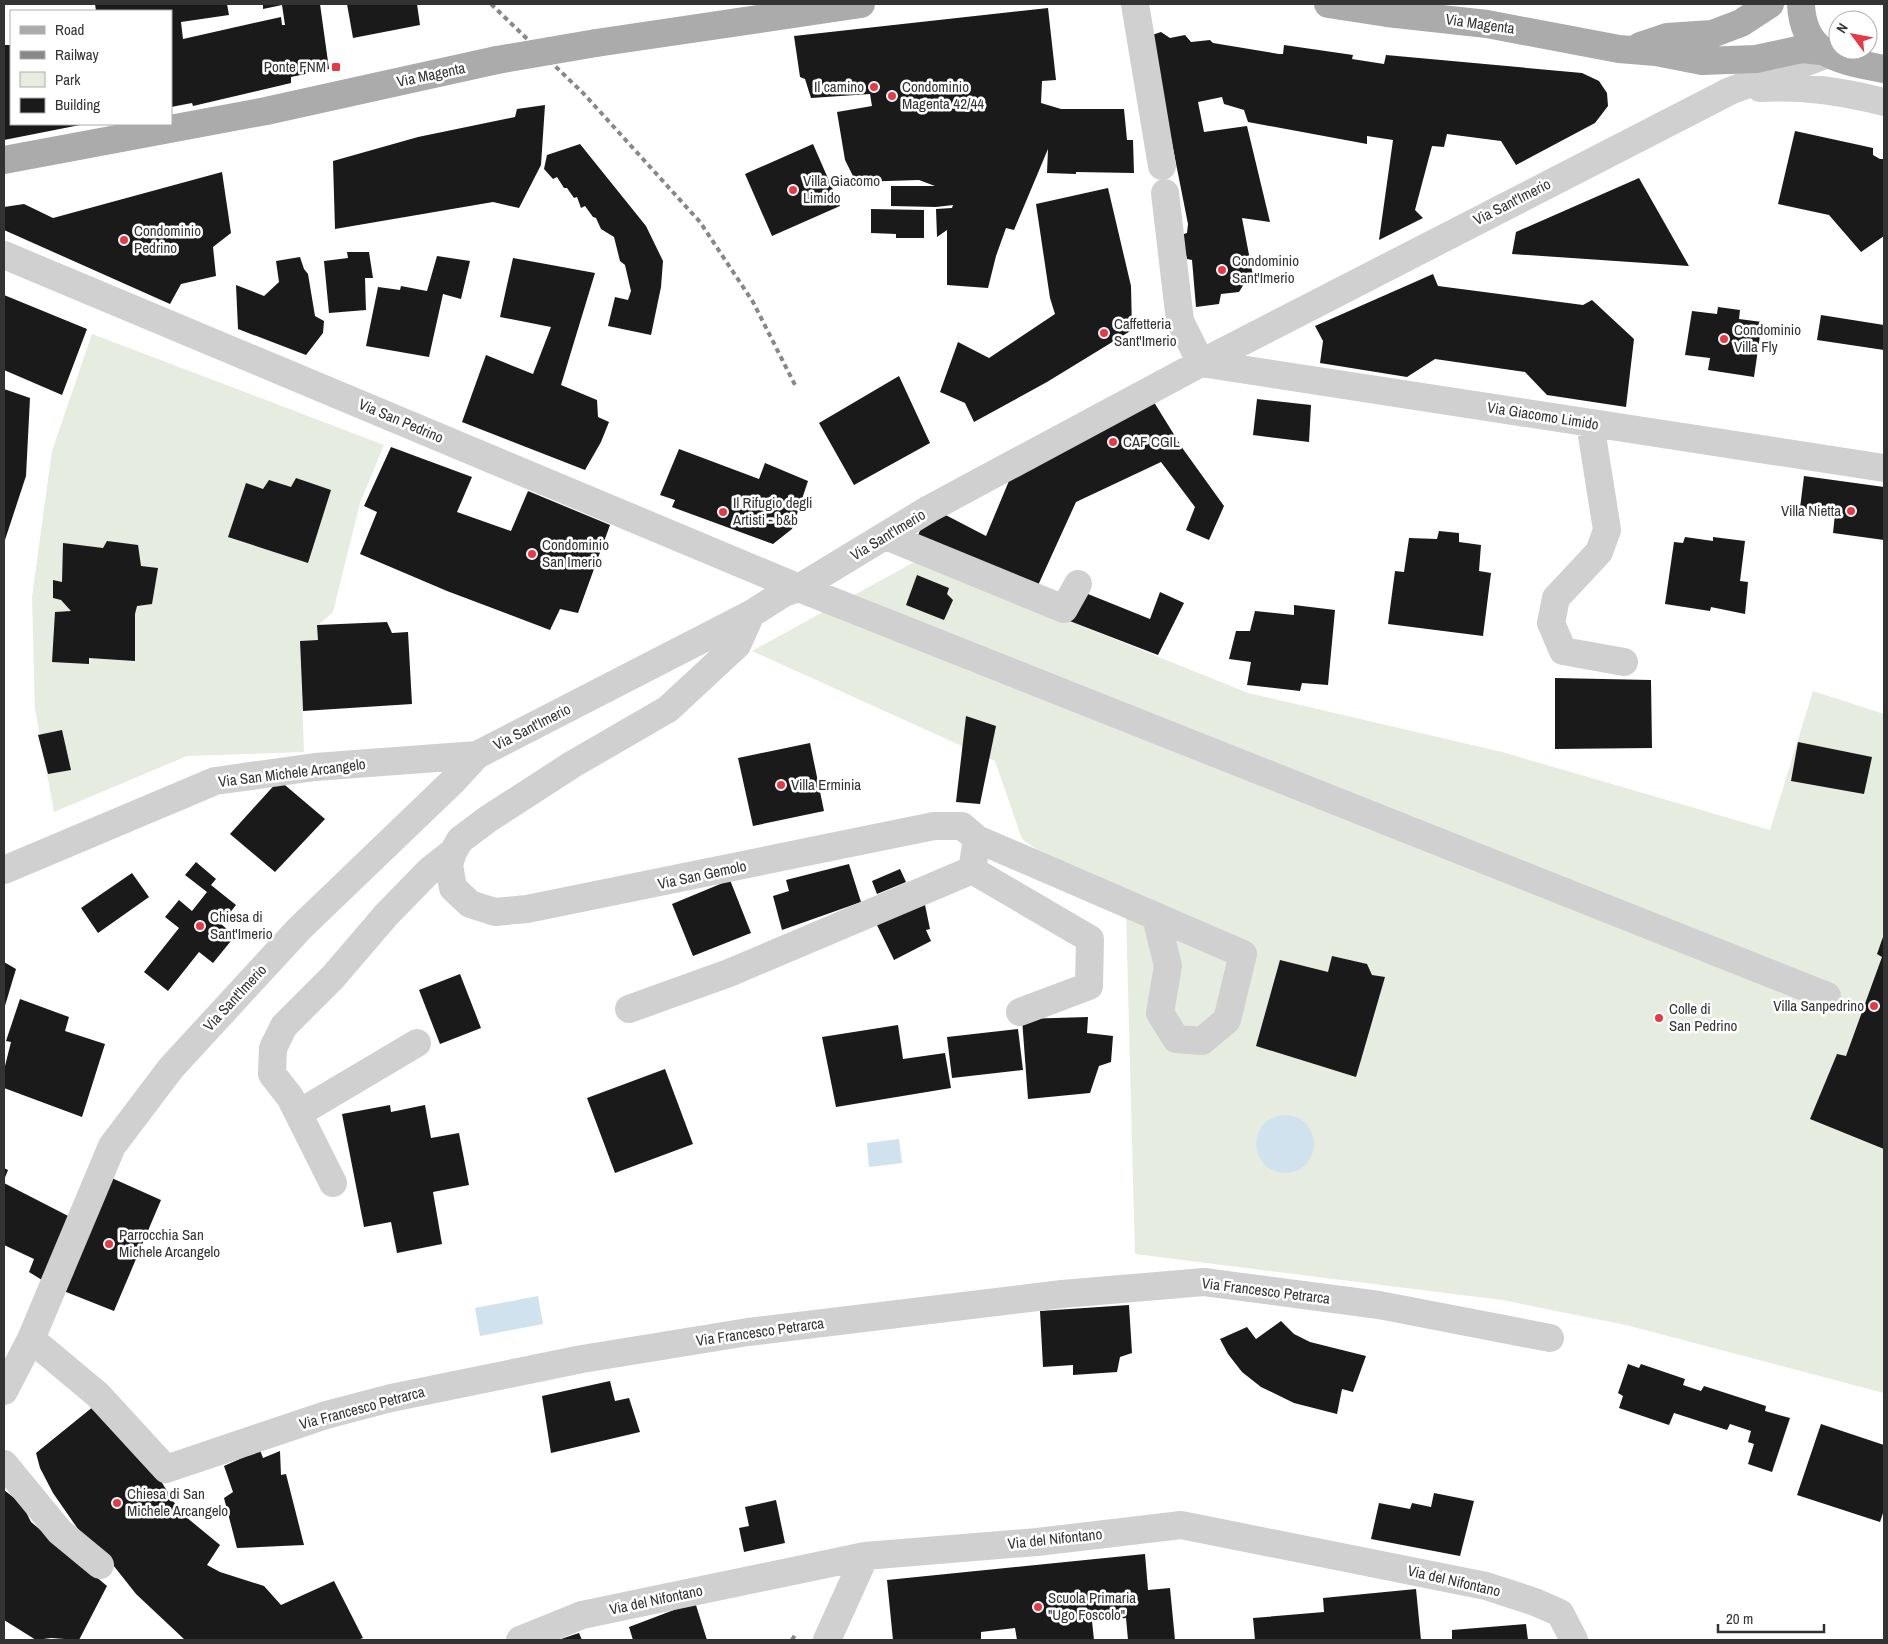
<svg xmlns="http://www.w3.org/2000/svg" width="1888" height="1644" font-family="'Archivo Narrow',sans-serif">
  <rect width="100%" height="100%" fill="#fff"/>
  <path fill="#e6ecdf" d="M 92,334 L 384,445 L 360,503 L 333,612 L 318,625 L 318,640 L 300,641 L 304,752 L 187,756 L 54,812 L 35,709 L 32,597 L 52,451 Z
    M 918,560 L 1248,693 L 1502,752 L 1770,830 L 1813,691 L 1884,714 L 1884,1393 L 1626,1325 L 1502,1300 L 1135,1254 L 1126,913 L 1022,839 L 995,761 L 752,651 Z"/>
  <path fill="#cfe2ee" d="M1256 1144a29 29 0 1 1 58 0a29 29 0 1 1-58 0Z
    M 899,1139 L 902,1163 L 869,1167 L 867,1143 Z
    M 538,1296 L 543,1324 L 480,1336 L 475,1308 Z"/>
  <path fill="#1a1a1a" d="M 95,4 L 227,4 L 229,15 L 181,22 L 183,39 L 281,17 L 282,25 L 285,25 L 282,5 L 263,9 L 263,4 L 320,4 L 329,69 L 291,77 L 291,83 L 193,106 L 192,103 L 171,107 L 171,11 L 96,11 Z
    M 347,4 L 417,4 L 420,25 L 353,38 Z
    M 1048,8 L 1056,80 L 1042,81 L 1041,103 L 1061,109 L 1124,109 L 1127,140 L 1133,140 L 1134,173 L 1076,172 L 1076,174 L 1047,173 L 1048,149 L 1014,230 L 1006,228 L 996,256 L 988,288 L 947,285 L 947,230 L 937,237 L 936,209 L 952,208 L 953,205 L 936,207 L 891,206 L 891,186 L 935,186 L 919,180 L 856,182 L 845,160 L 837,112 L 872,106 L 870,94 L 811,98 L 805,79 L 800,77 L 794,36 Z
    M 1161,32 L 1170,38 L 1185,35 L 1191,42 L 1210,40 L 1213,43 L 1279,54 L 1283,54 L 1284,45 L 1353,55 L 1352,59 L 1384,64 L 1386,55 L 1582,73 L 1599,81 L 1607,93 L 1608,106 L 1595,123 L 1516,165 L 1501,141 L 1447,134 L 1444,147 L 1432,146 L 1415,210 L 1423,218 L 1379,240 L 1393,140 L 1367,136 L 1367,144 L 1248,122 L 1244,110 L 1224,104 L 1222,97 L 1198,102 L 1204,132 L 1247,126 L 1270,222 L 1242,218 L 1254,281 L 1244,284 L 1239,292 L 1221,294 L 1219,304 L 1196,307 L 1192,260 L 1187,259 L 1181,235 L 1187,233 L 1188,224 L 1164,103 L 1146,37 Z
    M 4,45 L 11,45 L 11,124 L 80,125 L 4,140 Z
    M 545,105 L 541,165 L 519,208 L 493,202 L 335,229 L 333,161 L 418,137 L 515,117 L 517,109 Z
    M 1795,131 L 1873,148 L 1873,155 L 1880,159 L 1884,159 L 1884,236 L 1861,252 L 1829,215 L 1778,204 Z
    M 580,144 L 646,226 L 663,261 L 661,287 L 651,335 L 608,326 L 615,297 L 628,300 L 631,291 L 625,265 L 620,261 L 614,237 L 601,229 L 596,218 L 593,217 L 585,206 L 581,208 L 577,197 L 574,198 L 567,188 L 564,188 L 557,177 L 553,179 L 544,169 L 547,155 Z
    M 813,144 L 840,206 L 772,236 L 745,174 Z
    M 222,172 L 231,233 L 213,247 L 216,276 L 181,284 L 170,304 L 4,230 L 4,207 L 24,204 L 53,218 Z
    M 1639,178 L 1689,266 L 1512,254 L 1516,232 Z
    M 1108,188 L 1131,286 L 1132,330 L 1047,382 L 974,422 L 965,403 L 940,392 L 958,342 L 989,358 L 1055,314 L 1050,298 L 1036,204 Z
    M 871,209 L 924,210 L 924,238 L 896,238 L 896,234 L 871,233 Z
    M 347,252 L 369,252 L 373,278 L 365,278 L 366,310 L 329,313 L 324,261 L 348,258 Z
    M 437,256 L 470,261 L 461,299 L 443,294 L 429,357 L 366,346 L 378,287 L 400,290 L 401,286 L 427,291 Z
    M 300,257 L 304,269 L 308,274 L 315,316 L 324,321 L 323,333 L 306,355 L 238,329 L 236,285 L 264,296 L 279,282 L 276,261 Z
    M 513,258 L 595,273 L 561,385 L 597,400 L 598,417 L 609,422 L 601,442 L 585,470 L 462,422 L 486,355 L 533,374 L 551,327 L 500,317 Z
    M 1433,274 L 1438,286 L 1583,305 L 1592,300 L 1634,339 L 1626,407 L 1547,395 L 1525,372 L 1435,359 L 1407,377 L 1320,363 L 1323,341 L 1315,326 Z
    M 4,295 L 87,329 L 62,395 L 4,370 Z
    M 1718,307 L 1740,310 L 1739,319 L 1762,322 L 1754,377 L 1708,370 L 1710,358 L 1685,355 L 1692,311 L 1717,314 Z
    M 1821,315 L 1884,325 L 1884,350 L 1817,340 Z
    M 899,376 L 930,443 L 854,485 L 819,423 Z
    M 4,389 L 30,398 L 26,476 L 4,543 Z
    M 1152,399 L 1183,449 L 1224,506 L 1209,540 L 1186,530 L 1195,507 L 1161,462 L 1076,502 L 1035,592 L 918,535 L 928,514 L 936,510 L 986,536 L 1011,476 Z
    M 1257,399 L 1311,405 L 1309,442 L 1253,435 Z
    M 391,447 L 472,477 L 457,512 L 511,531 L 528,491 L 610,525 L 578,613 L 560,609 L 550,630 L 447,591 L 360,554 L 377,512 L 364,506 Z
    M 679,449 L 759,479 L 765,463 L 808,481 L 792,529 L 773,544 L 672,507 L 675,500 L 660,495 Z
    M 1804,476 L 1884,487 L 1884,540 L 1833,533 L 1835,514 L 1800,508 Z
    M 296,478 L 331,490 L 308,563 L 228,537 L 246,483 L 263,489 L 269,480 L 291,487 Z
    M 1439,531 L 1459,533 L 1459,542 L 1481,545 L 1479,571 L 1491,573 L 1483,636 L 1388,624 L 1395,571 L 1404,572 L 1409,538 L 1437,539 Z
    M 1685,537 L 1713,541 L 1713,537 L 1745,541 L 1740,581 L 1748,582 L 1745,614 L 1711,607 L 1710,611 L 1665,604 L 1674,542 L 1683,543 Z
    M 107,541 L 138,545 L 141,566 L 158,568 L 152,604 L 137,606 L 135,614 L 135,661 L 89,658 L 89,664 L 52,662 L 55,612 L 71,611 L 61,600 L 53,598 L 53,580 L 62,582 L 63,543 L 103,548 Z
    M 917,575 L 949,588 L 947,594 L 953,600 L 944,620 L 906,605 Z
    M 1078,590 L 1150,619 L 1160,592 L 1184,603 L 1158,655 L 1067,620 Z
    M 1294,605 L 1335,610 L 1328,685 L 1302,683 L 1300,691 L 1247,685 L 1251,662 L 1229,659 L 1236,631 L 1250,631 L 1255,611 L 1294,615 Z
    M 387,622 L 392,633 L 408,632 L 412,704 L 303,711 L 300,641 L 318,640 L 317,625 Z
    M 1555,678 L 1651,680 L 1652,748 L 1555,749 Z
    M 966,716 L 996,726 L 980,804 L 956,802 Z
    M 62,730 L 71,770 L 48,774 L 38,735 Z
    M 1798,742 L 1872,757 L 1864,794 L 1791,781 Z
    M 810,743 L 824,811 L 753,826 L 738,758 Z
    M 279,780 L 325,819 L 275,872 L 230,834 Z
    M 196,862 L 216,879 L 211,885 L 236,905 L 221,924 L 235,936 L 213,963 L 199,952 L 168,991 L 144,972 L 179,928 L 165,917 L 179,900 L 192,911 L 207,892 L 185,875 Z
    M 849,864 L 861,902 L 782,930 L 773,896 L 789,891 L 786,880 Z
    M 900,869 L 906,882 L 877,894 L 872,881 Z
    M 132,873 L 149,897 L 98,933 L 81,908 Z
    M 730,880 L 751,933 L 693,956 L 672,904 Z
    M 924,900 L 930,929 L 926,930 L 931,941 L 894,960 L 875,921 Z
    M 1884,934 L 1884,1149 L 1810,1119 L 1837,1054 L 1846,1056 L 1882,957 L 1877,954 Z
    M 1332,956 L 1367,964 L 1372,975 L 1385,977 L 1356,1077 L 1256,1046 L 1280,960 L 1328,972 Z
    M 4,962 L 16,969 L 4,1009 Z
    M 460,974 L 481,1028 L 440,1044 L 419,990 Z
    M 20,999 L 69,1017 L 65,1031 L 105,1044 L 82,1117 L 4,1088 L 4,1070 L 11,1042 L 6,1041 Z
    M 1088,1017 L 1087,1033 L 1113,1036 L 1111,1062 L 1099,1066 L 1090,1093 L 1028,1099 L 1022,1019 Z
    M 898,1025 L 903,1059 L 945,1053 L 951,1088 L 836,1107 L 822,1037 Z
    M 1018,1029 L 1023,1070 L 952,1078 L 947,1037 Z
    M 665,1069 L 693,1144 L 615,1173 L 587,1098 Z
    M 390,1105 L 391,1112 L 425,1105 L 431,1138 L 459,1133 L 469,1185 L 433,1192 L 442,1244 L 397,1253 L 391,1222 L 364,1227 L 342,1114 Z
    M 4,1168 L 8,1170 L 4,1180 Z
    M 105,1175 L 161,1200 L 114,1311 L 56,1288 Z
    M 4,1183 L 76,1220 L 50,1285 L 29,1272 L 34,1259 L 4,1245 Z
    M 1129,1305 L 1132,1353 L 1120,1357 L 1117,1372 L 1073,1375 L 1073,1365 L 1043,1367 L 1040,1311 Z
    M 1281,1321 L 1294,1334 L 1310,1342 L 1366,1356 L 1353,1392 L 1342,1389 L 1337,1414 L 1294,1403 L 1261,1387 L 1242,1372 L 1228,1354 L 1220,1339 L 1247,1327 L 1256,1339 Z
    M 1628,1364 L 1639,1368 L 1641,1364 L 1685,1379 L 1683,1385 L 1701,1391 L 1704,1386 L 1766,1406 L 1765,1411 L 1790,1418 L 1772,1472 L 1748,1464 L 1754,1444 L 1748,1442 L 1751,1431 L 1730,1424 L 1727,1430 L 1674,1413 L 1669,1425 L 1619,1408 L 1623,1396 L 1618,1393 Z
    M 610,1381 L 615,1401 L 629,1398 L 640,1432 L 551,1453 L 542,1396 Z
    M 94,1406 L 159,1478 L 180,1512 L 220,1545 L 207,1565 L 220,1572 L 264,1586 L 281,1605 L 334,1581 L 363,1638 L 357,1640 L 185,1640 L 136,1594 L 102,1551 L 87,1542 L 53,1493 L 40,1468 L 36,1453 Z
    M 1821,1424 L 1884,1445 L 1884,1510 L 1880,1522 L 1797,1495 Z
    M 260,1450 L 263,1458 L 280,1451 L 281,1475 L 286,1474 L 304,1545 L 237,1548 L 224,1498 L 233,1492 L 224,1466 Z
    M 4,1490 L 22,1504 L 31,1522 L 107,1586 L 79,1640 L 51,1638 L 36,1640 L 4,1620 Z
    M 1434,1493 L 1474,1501 L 1460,1556 L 1371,1539 L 1379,1503 L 1410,1509 L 1412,1503 L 1431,1507 Z
    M 776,1500 L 785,1543 L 744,1552 L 739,1528 L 749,1526 L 745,1507 Z
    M 1145,1554 L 1148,1590 L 1170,1588 L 1175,1640 L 1128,1640 L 1126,1618 L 1092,1621 L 1094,1640 L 1017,1640 L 1015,1628 L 981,1632 L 981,1640 L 893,1640 L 887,1580 Z
    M 1416,1589 L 1421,1640 L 1255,1640 L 1253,1618 L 1324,1612 L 1323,1598 Z
    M 695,1602 L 707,1640 L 633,1640 L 629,1627 Z
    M 1526,1624 L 1528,1640 L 1452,1640 L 1452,1630 Z
    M 579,1633 L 582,1640 L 558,1640 Z"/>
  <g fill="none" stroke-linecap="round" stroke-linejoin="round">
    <path stroke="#d0d0d0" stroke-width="28" d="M 1135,4 L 1162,166
      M 1760,88 C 1805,86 1840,91 1884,102
      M 1165,193 L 1180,321 L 1201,363
      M 4,255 L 799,588 L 1827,996
      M 1201,363 L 1884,468
      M 1590,423 L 1607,530 L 1599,552 L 1556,598 L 1551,623 L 1563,651 L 1624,662
      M 886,536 L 1064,609 L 1078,584
      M 977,839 L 1243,954 L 1227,1020 L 1202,1041 L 1176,1039 L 1160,1013 L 1168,966 L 1156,917
      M 4,870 L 215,781 L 315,767 L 477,755
      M 972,870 L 1090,939 L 1089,986 L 1020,1012
      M 629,1009 L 729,973 L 972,870 L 977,839 L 962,826 L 934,826 L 527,909 L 495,912 L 470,904 L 453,888 L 449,865 L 453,852 L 460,840 L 488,819 L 573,764 L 668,709 L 737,645 L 751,614
      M 299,1113 L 417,1043
      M 333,1183 L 290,1097 L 272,1074 L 273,1048 L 284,1026 L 333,977 L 387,914 L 430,870 L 453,852
      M 31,1339 L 98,1395 L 166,1469 L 326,1415 L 391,1398 L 582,1359 L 748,1332 L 1062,1294 L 1204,1282 L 1379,1305 L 1550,1338
      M 4,1391 L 31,1339 L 112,1146 L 171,1068 L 299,929 L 452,782 L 477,755 L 751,614 L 784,593 L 799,588 L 929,509 L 1201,363 L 1730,91 L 1828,54
      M 4,1464 L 60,1532 L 100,1565
      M 520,1640 L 582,1615 L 865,1556 L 1037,1542 L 1181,1525 L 1486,1586 L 1535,1602 L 1560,1613 L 1574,1640
      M 827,1640 L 865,1556"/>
    <path stroke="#ababab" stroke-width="28" d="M 1328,4 L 1387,13 L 1487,24 L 1619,49 L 1656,52 L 1702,61 L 1756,59 L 1802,49 L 1821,51
      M 1801,4 C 1803,57 1841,60 1884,69
      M 596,43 L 861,4
      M 1640,46 L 1667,37 L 1712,34 L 1741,23 L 1770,4
      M 4,160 L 266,111 L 497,60"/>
    <path stroke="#888" stroke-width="4" stroke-dasharray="5 4" stroke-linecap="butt" d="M 491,4 L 584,94 L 700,222 L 753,302 L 795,385
      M 792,1640 L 795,1635"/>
    <path stroke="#ababab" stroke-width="28" d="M 497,60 L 596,43"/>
  </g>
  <g fill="#e63946" stroke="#fff" stroke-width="2">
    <rect x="331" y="62" width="10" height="10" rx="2.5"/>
    <circle cx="874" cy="87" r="5"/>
    <circle cx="892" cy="96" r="5"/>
    <circle cx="793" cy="190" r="5"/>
    <circle cx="124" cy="240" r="5"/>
    <circle cx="1222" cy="270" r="5"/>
    <circle cx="1104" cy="333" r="5"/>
    <circle cx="1724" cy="339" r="5"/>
    <circle cx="1113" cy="442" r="5"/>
    <circle cx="1851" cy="511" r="5"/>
    <circle cx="723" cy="512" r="5"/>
    <circle cx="532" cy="554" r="5"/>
    <circle cx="781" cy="785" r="5"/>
    <circle cx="200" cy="926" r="5"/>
    <circle cx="1874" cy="1006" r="5"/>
    <circle cx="1659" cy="1018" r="5"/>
    <circle cx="109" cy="1244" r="5"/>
    <circle cx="117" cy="1503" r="5"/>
    <circle cx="1038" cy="1607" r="5"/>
  </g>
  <g text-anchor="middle" stroke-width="5" stroke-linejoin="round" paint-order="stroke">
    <g font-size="15" fill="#333" stroke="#fff">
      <text transform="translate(1480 24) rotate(8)" y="5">Via Magenta</text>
      <text transform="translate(431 75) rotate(-12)" y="5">Via Magenta</text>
      <text transform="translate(1512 202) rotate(-27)" y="5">Via Sant'Imerio</text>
      <text transform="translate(1543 416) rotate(9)" y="5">Via Giacomo Limido</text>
      <text transform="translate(401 421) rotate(23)" y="5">Via San Pedrino</text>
      <text transform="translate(888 535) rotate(-31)" y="5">Via Sant'Imerio</text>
      <text transform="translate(532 727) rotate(-27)" y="5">Via Sant'Imerio</text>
      <text transform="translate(292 773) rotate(-7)" y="5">Via San Michele Arcangelo</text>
      <text transform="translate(702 875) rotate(-12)" y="5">Via San Gemolo</text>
      <text transform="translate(235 998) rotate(-47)" y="5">Via Sant'Imerio</text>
      <text transform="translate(1266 1291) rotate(7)" y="5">Via Francesco Petrarca</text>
      <text transform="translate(760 1332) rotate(-8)" y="5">Via Francesco Petrarca</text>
      <text transform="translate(362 1408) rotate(-15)" y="5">Via Francesco Petrarca</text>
      <text transform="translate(1055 1539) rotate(-6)" y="5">Via del Nifontano</text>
      <text transform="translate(1454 1581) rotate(13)" y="5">Via del Nifontano</text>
      <text transform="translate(656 1600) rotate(-12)" y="5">Via del Nifontano</text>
    </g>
    <g font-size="15" fill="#333" stroke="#fff" text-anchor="start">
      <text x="326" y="72" text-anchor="end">Ponte FNM</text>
      <text x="864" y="92" text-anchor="end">Il camino</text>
      <text x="902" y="92">Condominio<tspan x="902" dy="17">Magenta 42/44</tspan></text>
      <text x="803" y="186">Villa Giacomo<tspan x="803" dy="17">Limido</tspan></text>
      <text x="134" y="236">Condominio<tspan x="134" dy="17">Pedrino</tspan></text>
      <text x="1232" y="266">Condominio<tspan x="1232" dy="17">Sant'Imerio</tspan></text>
      <text x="1114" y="329">Caffetteria<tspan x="1114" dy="17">Sant'Imerio</tspan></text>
      <text x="1734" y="335">Condominio<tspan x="1734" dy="17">Villa Fly</tspan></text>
      <text x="1123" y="447">CAF CGIL</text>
      <text x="733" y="508">Il Rifugio degli<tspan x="733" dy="17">Artisti - b&amp;b</tspan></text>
      <text x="1841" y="516" text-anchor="end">Villa Nietta</text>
      <text x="542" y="550">Condominio<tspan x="542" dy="17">San Imerio</tspan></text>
      <text x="791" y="790">Villa Erminia</text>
      <text x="210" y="922">Chiesa di<tspan x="210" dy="17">Sant'Imerio</tspan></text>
      <text x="1864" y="1011" text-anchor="end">Villa Sanpedrino</text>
      <text x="1669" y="1014">Colle di<tspan x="1669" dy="17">San Pedrino</tspan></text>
      <text x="119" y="1240">Parrocchia San<tspan x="119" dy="17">Michele Arcangelo</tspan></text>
      <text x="127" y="1499">Chiesa di San<tspan x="127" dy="17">Michele Arcangelo</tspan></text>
      <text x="1048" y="1603">Scuola Primaria<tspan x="1048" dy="17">"Ugo Foscolo"</tspan></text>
    </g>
  </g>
  <rect width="1888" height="1644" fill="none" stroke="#333333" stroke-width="10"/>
  <rect x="10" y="10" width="162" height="115" fill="#ffffff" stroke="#adadad"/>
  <rect x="20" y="26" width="25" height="8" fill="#ababab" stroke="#adadad"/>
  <text x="55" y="35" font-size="15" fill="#333333">Road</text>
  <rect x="20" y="51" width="25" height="8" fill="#888888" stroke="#adadad"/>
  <text x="55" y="60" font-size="15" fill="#333333">Railway</text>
  <rect x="20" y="72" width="25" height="15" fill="#e6ecdf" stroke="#adadad"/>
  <text x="55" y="85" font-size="15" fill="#333333">Park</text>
  <rect x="20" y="98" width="25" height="15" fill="#1a1a1a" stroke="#adadad"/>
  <text x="55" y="110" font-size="15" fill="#333333">Building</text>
  <g transform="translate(1853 35) rotate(302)"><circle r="24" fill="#ffffff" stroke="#adadad"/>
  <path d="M0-4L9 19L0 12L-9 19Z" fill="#e63946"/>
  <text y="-8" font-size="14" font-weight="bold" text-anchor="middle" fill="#333333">N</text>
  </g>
  <path d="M1718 1624v8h106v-8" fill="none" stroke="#333333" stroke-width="2.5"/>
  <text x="1726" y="1624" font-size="15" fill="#333333" stroke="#ffffff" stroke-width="4" paint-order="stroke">20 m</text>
</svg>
